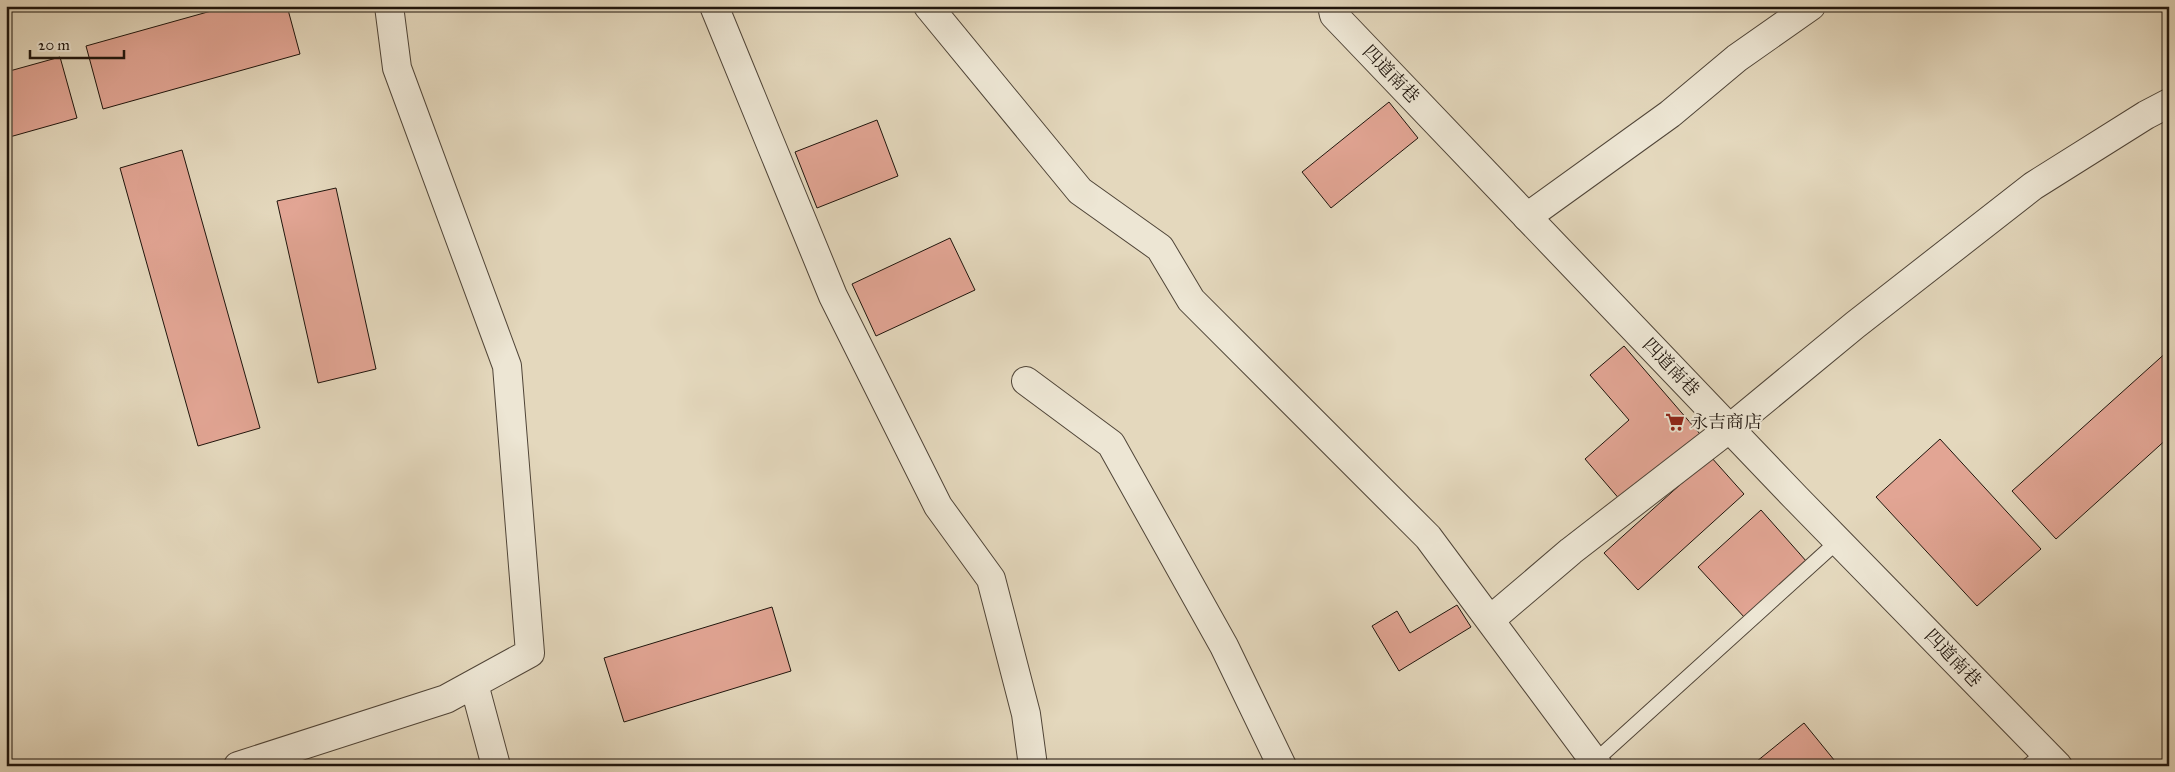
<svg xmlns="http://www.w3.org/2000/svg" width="2175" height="772" font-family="'IM FELL Great Primer','Noto Serif SC',serif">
  <rect width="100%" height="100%" fill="#e4d8bd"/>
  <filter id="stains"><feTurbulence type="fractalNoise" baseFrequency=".004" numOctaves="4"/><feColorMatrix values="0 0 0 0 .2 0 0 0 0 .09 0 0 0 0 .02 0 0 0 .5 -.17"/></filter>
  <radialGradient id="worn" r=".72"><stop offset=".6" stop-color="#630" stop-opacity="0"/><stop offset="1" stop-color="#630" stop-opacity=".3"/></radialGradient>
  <path fill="#e2a594" stroke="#1e140c" d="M 229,6 L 287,6 L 300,54 L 103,109 L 86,46 Z
    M 60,57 L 77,118 L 6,138 L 6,72 Z
    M 1389,102 L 1418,138 L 1331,208 L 1302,172 Z
    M 877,120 L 898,176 L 817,208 L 795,152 Z
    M 182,150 L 260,428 L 198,446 L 120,168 Z
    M 336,188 L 376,369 L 318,383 L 277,201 Z
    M 950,238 L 975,290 L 876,336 L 852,284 Z
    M 1624,346 L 1700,434 L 1621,501 L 1585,459 L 1629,420 L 1590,375 Z
    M 2169,350 L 2169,437 L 2056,539 L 2012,491 Z
    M 1940,439 L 2041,549 L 1977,606 L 1876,497 Z
    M 1711,457 L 1744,494 L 1638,590 L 1604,553 Z
    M 1761,510 L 1807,562 L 1745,618 L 1698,567 Z
    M 1457,605 L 1471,627 L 1399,671 L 1372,626 L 1397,611 L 1410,633 Z
    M 772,607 L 791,671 L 624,722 L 604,658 Z
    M 1804,723 L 1839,766 L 1751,766 Z"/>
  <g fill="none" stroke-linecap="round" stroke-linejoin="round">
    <g stroke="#504538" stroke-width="16">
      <path id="service" d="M 1595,761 L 1838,541
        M 2028,766 L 2045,752"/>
    </g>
    <g stroke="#504538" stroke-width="30">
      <path id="minor" d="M 714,6 L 833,296 L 938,506 L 991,579 L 1026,714 L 1033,766
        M 928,6 L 1080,191 L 1160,248 L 1191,300 L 1428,537 L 1598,766
        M 1527,217 L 1670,114 L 1737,58 L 1811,6
        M 1026,381 L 1111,444 L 1224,646 L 1282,766
        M 1490,620 L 1571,551 L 1730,428 L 1855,325 L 2033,186 L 2146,115 L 2169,103
        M 474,684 L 496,766
        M 238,766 L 446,699 L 530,653 L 507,366 L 397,68 L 389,6"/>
    </g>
    <g stroke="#504538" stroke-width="30">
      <path id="tertiary" d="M 1332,6 L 1334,15 L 1796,498 L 2058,766"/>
    </g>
    <use href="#service" stroke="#ede6d4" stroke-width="14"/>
    <use href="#minor" stroke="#ede6d4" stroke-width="28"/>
    <use href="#tertiary" stroke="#ede6d4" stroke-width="28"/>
  </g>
  <defs>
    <g id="supermarket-bare" transform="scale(1.5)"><path d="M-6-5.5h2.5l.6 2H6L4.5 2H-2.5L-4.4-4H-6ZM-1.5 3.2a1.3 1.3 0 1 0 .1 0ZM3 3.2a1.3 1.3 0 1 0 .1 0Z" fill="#8f2418" stroke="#ede6d4" stroke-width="2.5" paint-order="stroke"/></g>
  </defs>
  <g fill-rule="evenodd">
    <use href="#supermarket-bare" x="1675" y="422"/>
  </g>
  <g text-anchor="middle" stroke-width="4" stroke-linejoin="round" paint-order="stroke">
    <g font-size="18" fill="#1e140c" stroke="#ede6d4">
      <text transform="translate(1391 74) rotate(46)" y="6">四道南巷</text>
      <text transform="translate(1671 367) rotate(46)" y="6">四道南巷</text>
      <text transform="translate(1953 658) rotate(46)" y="6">四道南巷</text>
    </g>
    <g font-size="18" fill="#1e140c" stroke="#ede6d4" text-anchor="start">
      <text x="1690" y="428">永吉商店</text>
    </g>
  </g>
  <rect width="2175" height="772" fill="none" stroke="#e4d8bd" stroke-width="25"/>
  <rect x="8" y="8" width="2160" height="757" fill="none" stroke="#1e140c" stroke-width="2.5"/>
  <rect x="12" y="12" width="2150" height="747" fill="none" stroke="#1e140c"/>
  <path d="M30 50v8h94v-8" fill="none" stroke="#1e140c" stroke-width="2.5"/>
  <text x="38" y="50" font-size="15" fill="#1e140c" stroke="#ede6d4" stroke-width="4" paint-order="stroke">20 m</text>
  <rect width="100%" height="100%" filter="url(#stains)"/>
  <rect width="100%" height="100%" fill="url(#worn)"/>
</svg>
